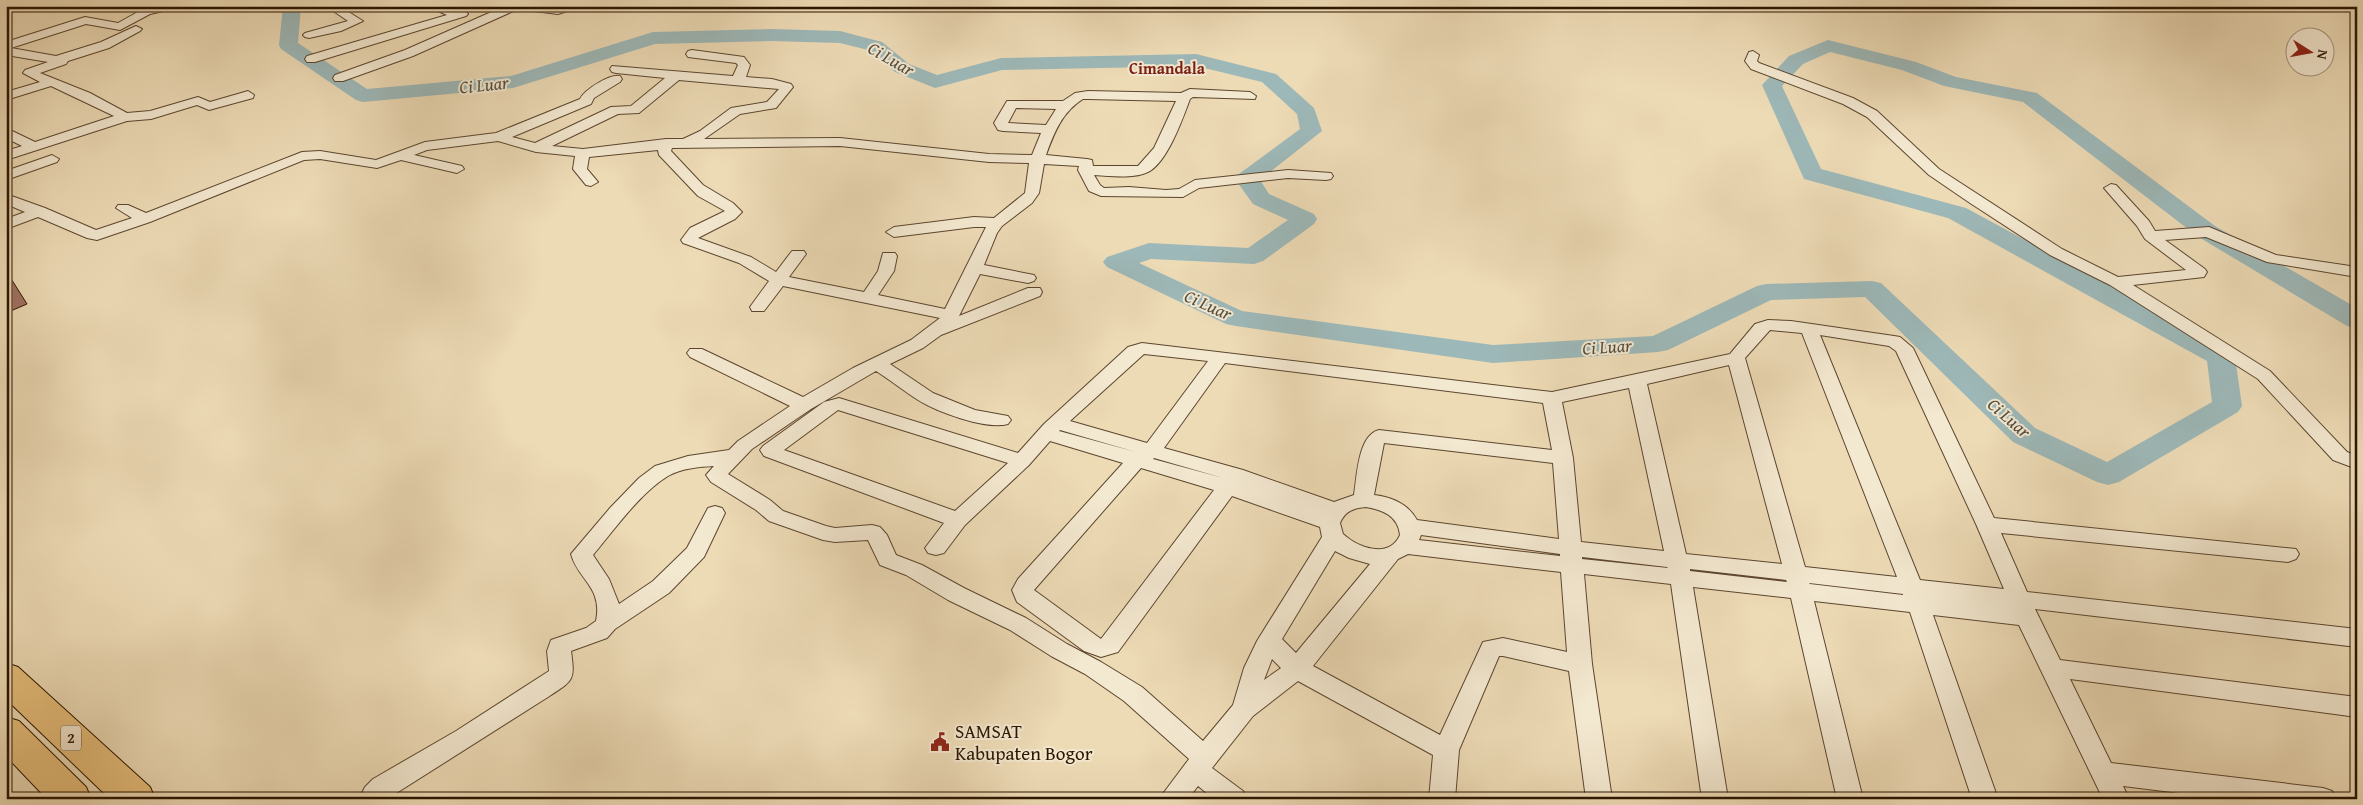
<svg xmlns="http://www.w3.org/2000/svg" width="2363" height="805" font-family="'Gentium Book Plus',serif">
  <rect width="100%" height="100%" fill="#eddbb6"/>
  <filter id="stains"><feTurbulence type="fractalNoise" baseFrequency=".004" numOctaves="4"/><feColorMatrix values="0 0 0 0 .2 0 0 0 0 .09 0 0 0 0 .02 0 0 0 .5 -.17"/></filter>
  <radialGradient id="worn" r=".72"><stop offset=".6" stop-color="#630" stop-opacity="0"/><stop offset="1" stop-color="#630" stop-opacity=".3"/></radialGradient>
  <g fill="none" stroke-linecap="round" stroke-linejoin="round">
    <path fill="#9db8b8" fill-rule="evenodd" d="M 283,6 L 301,6 L 298,43 L 367,89 L 511,76 L 653,32 L 772,29 L 840,31 L 882,42 L 909,64 L 937,75 L 1001,58 L 1196,54 L 1276,74 L 1314,108 L 1322,131 L 1260,180 L 1269,194 L 1314,214 L 1317,219 L 1314,224 L 1263,261 L 1254,264 L 1151,259 L 1139,263 L 1242,311 L 1493,345 L 1653,336 L 1757,286 L 1766,284 L 1872,281 L 1881,283 L 2035,428 L 2107,462 L 2212,402 L 2207,361 L 1948,218 L 1804,179 L 1762,85 L 1789,56 L 1828,40 L 1916,62 L 1956,77 L 2037,93 L 2215,226 L 2357,308 L 2357,328 L 2347,326 L 2197,236 L 2023,102 L 1944,86 L 1902,70 L 1830,52 L 1803,64 L 1782,86 L 1821,169 L 1966,208 L 2231,351 L 2235,357 L 2242,406 L 2238,412 L 2119,482 L 2108,485 L 2097,482 L 2013,442 L 1865,297 L 1771,300 L 1668,350 L 1658,352 L 1493,363 L 1236,326 L 1226,324 L 1107,267 L 1103,262 L 1107,257 L 1149,243 L 1248,248 L 1288,220 L 1253,204 L 1235,179 L 1239,174 L 1300,129 L 1297,114 L 1262,82 L 1196,66 L 1002,70 L 935,88 L 895,72 L 868,50 L 840,43 L 772,41 L 655,44 L 513,88 L 363,102 L 356,100 L 281,49 L 279,45 Z"/>
    <g stroke="#5c462e" stroke-width="2">
      <path id="minor" d="M 154,6 L 178,6 L 177,8 L 150,14 L 120,30 L 86,24 L 11,48 L 56,56 L 101,42 L 136,26 L 142,29 L 140,31 L 109,48 L 68,61 L 66,64 L 40,73 L 90,93 L 127,113 L 150,111 L 198,97 L 210,102 L 248,91 L 254,95 L 253,98 L 209,110 L 197,105 L 151,119 L 127,121 L 6,160 L 6,151 L 22,146 L 6,138 L 6,128 L 35,142 L 114,116 L 51,86 L 6,100 L 6,92 L 40,82 L 23,73 L 25,70 L 48,62 L 6,55 L 6,42 L 85,17 L 118,23 L 143,9 Z
        M 326,6 L 339,6 L 363,21 L 341,31 L 309,38 L 305,37 L 303,35 L 305,33 L 348,21 Z
        M 505,6 L 583,6 L 558,14 L 518,9 L 413,56 L 343,81 L 335,81 L 333,78 L 335,75 L 405,50 Z
        M 446,7 L 466,12 L 468,14 L 466,16 L 315,62 L 307,62 L 305,59 L 307,56 L 447,15 L 438,11 Z
        M 692,50 L 744,57 L 750,65 L 746,77 L 772,79 L 791,84 L 793,87 L 776,108 L 740,114 L 704,139 L 840,138 L 989,154 L 1032,155 L 1041,133 L 1003,131 L 998,130 L 994,123 L 1007,101 L 1063,101 L 1075,93 L 1088,91 L 1181,93 L 1190,89 L 1250,92 L 1256,96 L 1255,99 L 1193,97 L 1190,99 C 1183,118 1167,163 1148,172 C 1133,179 1111,176 1094,175 L 1100,185 L 1104,188 L 1129,187 L 1166,190 L 1179,189 L 1195,180 L 1288,170 L 1331,173 L 1333,176 L 1331,179 L 1326,180 L 1288,178 L 1199,188 L 1183,197 L 1101,196 L 1089,191 L 1078,170 L 1079,166 L 1044,164 L 1039,193 L 1032,203 L 1002,226 L 997,233 L 984,265 L 1034,275 L 1036,278 L 1034,281 L 1028,283 L 980,274 L 959,316 L 1028,288 L 1040,288 L 1042,292 L 1040,296 L 941,335 L 923,348 L 890,364 L 933,393 L 975,410 L 1008,416 L 1011,420 L 1008,424 C 986,430 937,412 918,400 C 904,391 890,380 876,371 L 811,409 L 752,449 L 728,474 L 770,500 L 783,511 L 826,526 L 835,528 L 872,525 L 880,527 L 887,535 L 896,555 L 922,565 L 964,588 L 1026,618 L 1067,644 L 1101,662 L 1142,687 L 1203,741 L 1233,705 L 1244,668 L 1257,641 L 1322,537 L 1320,527 L 1232,496 L 1118,652 L 1101,657 L 1084,651 L 1017,602 L 1012,590 L 1018,579 L 1123,463 L 1050,441 L 1029,465 L 965,525 L 944,553 L 936,555 L 928,553 L 925,548 L 944,523 L 764,456 L 760,450 L 763,446 L 824,402 L 839,398 L 1018,453 L 1044,424 L 1128,347 L 1142,343 L 1552,392 L 1730,354 L 1755,324 L 1768,320 L 1791,321 L 1894,336 L 1900,337 L 1913,348 L 1994,518 L 2296,549 L 2299,554 L 2296,559 L 2288,562 L 2001,533 L 2027,592 L 2357,629 L 2357,647 L 2035,609 L 2060,660 L 2357,697 L 2357,717 L 2070,679 L 2111,763 L 2323,788 L 2332,791 L 2336,799 L 2228,799 L 2123,786 L 2129,799 L 2103,799 L 2019,625 L 1933,615 L 1998,799 L 1972,799 L 1910,612 L 1814,601 L 1863,799 L 1837,799 L 1791,598 L 1693,587 L 1728,799 L 1702,799 L 1671,584 L 1584,574 L 1592,664 L 1612,799 L 1586,799 L 1569,671 L 1503,656 L 1499,656 L 1459,750 L 1455,799 L 1429,799 L 1433,755 L 1298,681 L 1253,716 L 1212,768 L 1243,791 L 1247,799 L 1214,799 L 1198,786 L 1188,799 L 1159,799 L 1189,759 L 1124,701 L 1085,674 L 1051,656 L 1010,630 L 948,600 L 906,575 L 880,565 L 868,540 L 835,542 L 823,540 L 769,521 L 756,510 L 711,482 L 706,475 L 714,466 C 699,467 682,468 668,476 C 640,493 614,530 593,555 L 609,579 L 619,604 L 653,581 L 687,548 L 708,508 L 715,506 L 722,508 L 725,513 L 704,557 L 669,593 L 615,629 L 607,638 L 571,651 C 575,681 574,680 548,697 L 387,799 L 359,799 L 365,787 L 373,779 L 456,731 L 549,671 L 547,651 L 551,640 L 586,628 L 596,621 C 603,587 578,580 571,554 L 610,508 L 639,478 L 655,466 L 688,456 L 729,450 L 738,441 L 790,406 L 690,357 L 687,353 L 690,349 L 702,349 L 803,397 L 853,368 L 911,340 L 940,318 L 783,286 L 764,311 L 752,311 L 750,307 L 769,281 L 739,263 L 683,243 L 681,240 L 690,228 L 725,211 L 698,196 L 659,155 L 658,150 L 589,157 L 587,169 L 598,182 L 591,186 L 586,185 L 573,169 L 575,156 L 536,152 L 498,141 L 427,150 L 414,155 L 462,166 L 464,169 L 457,173 L 401,160 L 377,168 L 320,159 L 304,160 L 150,222 L 97,240 L 87,238 L 38,217 L 6,229 L 6,219 L 25,212 L 6,204 L 6,194 L 45,208 L 96,230 L 132,218 L 116,208 L 118,205 L 128,205 L 146,213 L 302,152 L 320,151 L 376,160 L 425,142 L 496,133 L 580,99 C 585,89 610,74 620,76 L 622,79 L 620,82 L 594,98 L 591,104 L 512,137 L 535,143 L 611,107 L 631,106 L 665,78 L 616,73 L 612,72 L 610,69 L 612,66 L 733,76 L 738,65 L 736,63 L 688,57 L 686,54 L 688,51 ZM 679,80 L 779,89 L 767,102 L 731,108 L 700,131 L 683,139 L 666,139 L 583,149 L 552,146 L 618,114 L 639,113 ZM 1083,99 L 1088,99 L 1176,101 L 1154,148 L 1138,166 L 1093,166 L 1092,160 L 1087,159 L 1046,155 C 1054,133 1062,112 1083,99 ZM 1016,108 L 1056,109 L 1046,125 L 1008,123 ZM 840,146 L 989,162 L 1029,163 L 1025,193 L 994,218 L 974,217 L 894,227 L 886,232 L 894,237 L 974,227 L 986,227 L 945,309 L 878,295 L 894,271 L 897,256 L 895,253 L 883,253 L 878,271 L 864,292 L 789,277 L 806,254 L 804,251 L 792,251 L 776,272 L 751,257 L 698,238 L 735,219 L 742,212 L 733,203 L 703,185 L 671,151 L 672,148 ZM 1770,330 L 1802,333 L 1897,577 L 1805,567 L 1745,358 ZM 1820,335 L 1889,346 L 1896,351 L 1976,524 L 2004,589 L 1920,580 ZM 1144,354 L 1208,361 L 1147,443 L 1070,421 ZM 1225,363 L 1543,403 L 1552,450 L 1379,430 C 1358,435 1357,476 1354,495 L 1334,502 L 1243,470 L 1164,448 ZM 1729,365 L 1782,564 L 1686,554 L 1647,384 ZM 1629,388 L 1664,551 L 1581,542 L 1573,458 L 1562,402 ZM 838,410 L 1008,463 L 955,511 L 784,450 ZM 1060,430 L 1136,452 L 1059,431 ZM 1384,443 L 1553,463 L 1559,539 L 1417,520 C 1408,504 1392,497 1374,495 ZM 1154,458 L 1223,478 L 1153,459 ZM 1141,468 L 1214,490 L 1101,639 L 1034,590 ZM 1366,507 C 1383,510 1398,516 1400,535 C 1389,560 1357,547 1343,534 L 1340,523 C 1345,511 1354,508 1366,507 ZM 1421,535 L 1560,554 L 1560,556 L 1419,540 ZM 1335,551 L 1349,558 L 1370,564 L 1296,653 L 1282,639 ZM 1408,554 L 1561,572 L 1567,652 L 1503,638 L 1483,642 L 1440,735 L 1313,666 L 1398,559 ZM 1582,557 L 1667,567 L 1668,568 L 1582,559 ZM 1690,569 L 1786,580 L 1787,582 L 1690,571 ZM 1809,583 L 1903,594 L 1903,595 L 1810,584 ZM 1272,659 L 1281,668 L 1264,680 Z
        M 1753,51 L 1759,55 L 1757,61 L 1759,63 L 1853,98 L 1877,111 L 1939,169 L 2062,249 L 2118,277 L 2186,270 L 2145,239 L 2137,226 L 2104,188 L 2111,184 L 2116,185 L 2149,221 L 2155,231 L 2209,227 L 2276,255 L 2357,267 L 2357,277 L 2267,262 L 2206,237 L 2165,240 L 2205,269 L 2207,272 L 2204,277 L 2133,285 L 2270,371 L 2347,452 L 2357,456 L 2357,469 L 2333,460 L 2258,379 L 2110,285 L 2050,255 L 1970,203 L 1929,175 L 1867,117 L 1843,104 L 1751,69 L 1745,61 L 1749,52 Z
        M 52,155 L 59,159 L 57,162 L 6,180 L 6,171 Z"/>
    </g>
    <g stroke="#2b1500" stroke-width="2">
      <path id="trunk" d="M 6,663 L 18,667 L 150,787 L 155,799 L 110,799 L 6,699 Z
        M 6,717 L 19,721 L 86,787 L 91,799 L 47,799 L 6,756 Z"/>
    </g>
    <use href="#minor" fill="#f3e8d0" fill-rule="evenodd"/>
    <use href="#trunk" fill="#e6be7b" fill-rule="evenodd"/>
  </g>
  <path fill="#a07163" stroke="#2b1500" d="M 10,277 L 27,304 L 6,313 L 6,279 Z"/>
  <defs>
    <g id="civic-bare" transform="scale(1.5)"><path d="M-.6-6.5H3V-4.5H.6V-3L4-1V1h2V6H-6V1h2V-1L-.6-3ZM-1.2 2.5V6h2.4V2.5Z" fill="#8f2418" stroke="#f3e8d0" stroke-width="2.5" paint-order="stroke"/></g>
  </defs>
  <g fill-rule="evenodd">
    <use href="#civic-bare" x="940" y="742"/>
  </g>
  <g text-anchor="middle" stroke-width="4" stroke-linejoin="round" paint-order="stroke">
    <rect fill="#f3e8d0" stroke="#67543e" stroke-width="1" x="61" y="725.5" width="20" height="25" rx="4"/>
    <g font-size="15" font-weight="bold" fill="#2b1500">
      <text x="71" y="743">2</text>
    </g>
    <g font-size="16" font-weight="bold" fill="#7a1f14" stroke="#f3e8d0">
      <text x="1167" y="74">Cimandala</text>
    </g>
    <g font-size="18" font-style="italic" fill="#534e40" stroke="#f3e8d0">
      <text transform="translate(891 59) rotate(30)" y="6">Ci Luar</text>
      <text transform="translate(484 85) rotate(-6)" y="6">Ci Luar</text>
      <text transform="translate(1208 305) rotate(24)" y="6">Ci Luar</text>
      <text transform="translate(1607 347) rotate(-4)" y="6">Ci Luar</text>
      <text transform="translate(2009 418) rotate(41)" y="6">Ci Luar</text>
    </g>
    <g font-size="19" fill="#2b1500" stroke="#f3e8d0" text-anchor="start">
      <text x="955" y="738">SAMSAT<tspan x="955" dy="22">Kabupaten Bogor</tspan></text>
    </g>
  </g>
  <rect width="2363" height="805" fill="none" stroke="#eddbb6" stroke-width="25"/>
  <rect x="8" y="8" width="2348" height="790" fill="none" stroke="#2b1500" stroke-width="2.5"/>
  <rect x="12" y="12" width="2338" height="780" fill="none" stroke="#2b1500"/>
  <g transform="translate(2310 52) rotate(101)"><circle r="24" fill="#f3e8d0" stroke="#a3947d"/>
  <path d="M0-4L9 19L0 12L-9 19Z" fill="#8f2418"/>
  <text y="-8" font-size="14" font-weight="bold" text-anchor="middle" fill="#2b1500">N</text>
  </g>
  <rect width="100%" height="100%" filter="url(#stains)"/>
  <rect width="100%" height="100%" fill="url(#worn)"/>
</svg>
